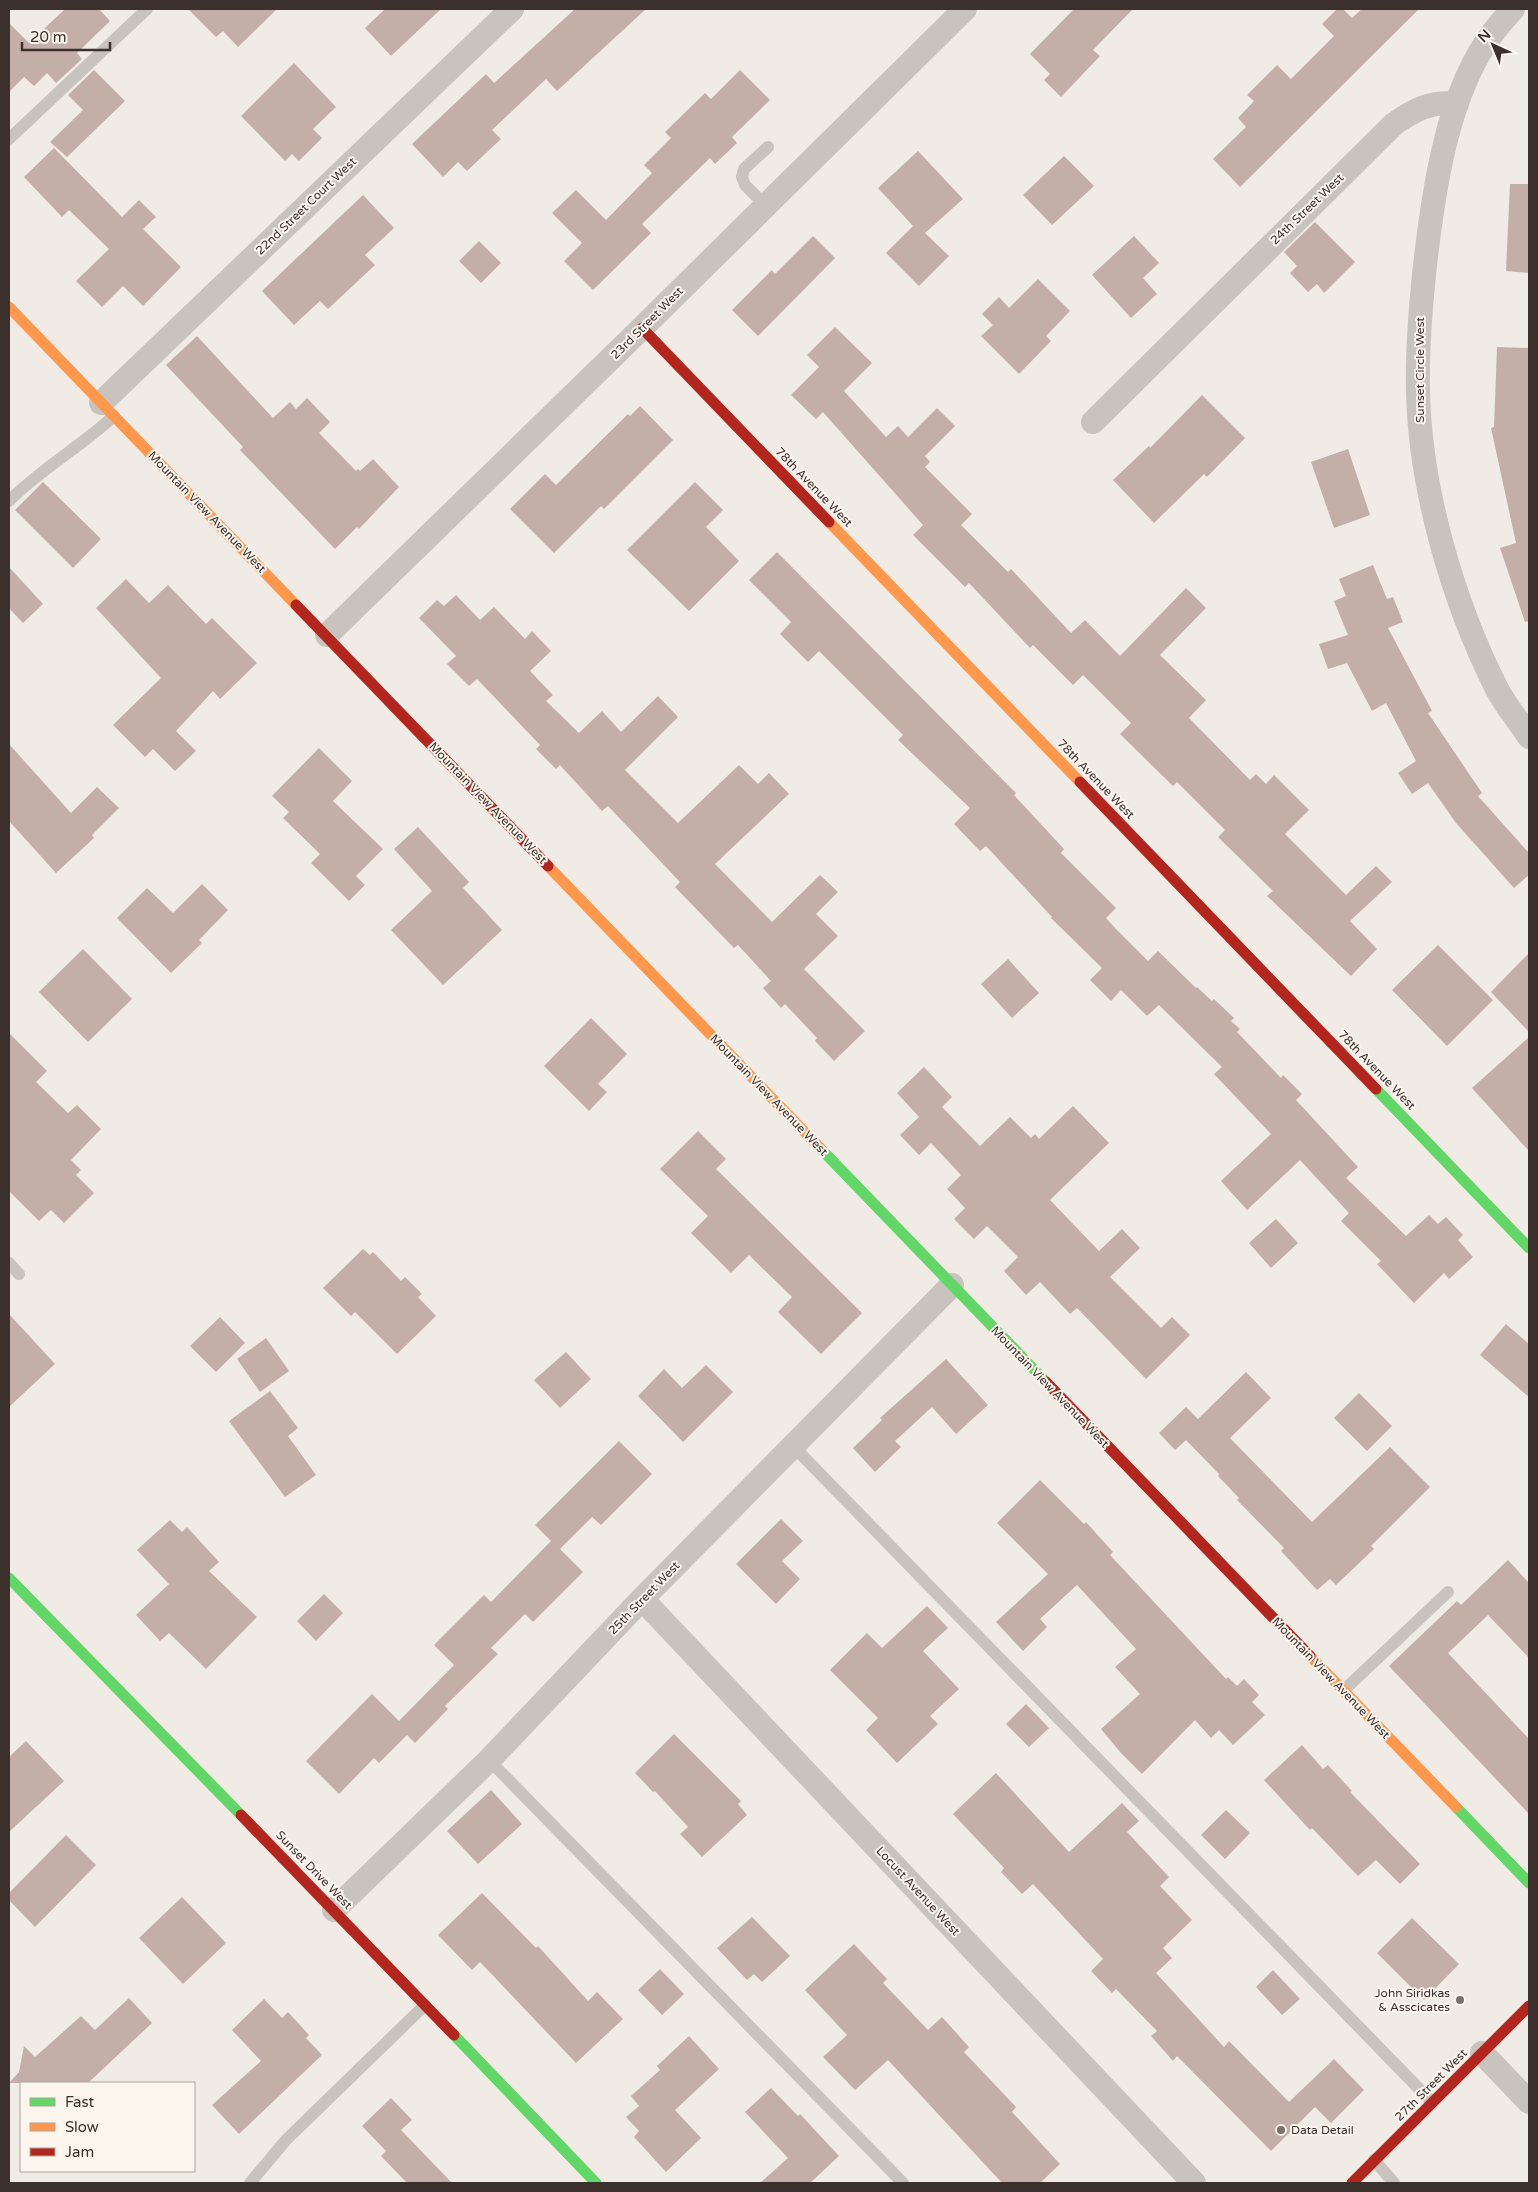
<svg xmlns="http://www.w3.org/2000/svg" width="1538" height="2192" font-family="'Varela Round',sans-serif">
  <rect width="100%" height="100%" fill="#f0ebe5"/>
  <path fill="#c3afa7" d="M 65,9 L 99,9 L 110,21 L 77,53 L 82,59 L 56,83 L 47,73 L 34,86 L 24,77 L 9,92 L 9,23 L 29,43 Z
    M 188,9 L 277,9 L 238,47 L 223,31 L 216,37 Z
    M 385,9 L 441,9 L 391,56 L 365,28 Z
    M 575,9 L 646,9 L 557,91 L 546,79 L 492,130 L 501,139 L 467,171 L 458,162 L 443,177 L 412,144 L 486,74 L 494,83 Z
    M 1074,9 L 1133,9 L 1093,50 L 1100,56 L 1061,97 L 1044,80 L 1050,74 L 1030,54 Z
    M 1337,9 L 1343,9 L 1352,18 L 1362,9 L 1419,9 L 1240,187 L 1213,159 L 1246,127 L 1238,118 L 1254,101 L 1247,95 L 1277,65 L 1291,79 L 1334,36 L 1322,24 Z
    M 294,63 L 336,107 L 313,129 L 322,138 L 299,161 L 292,154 L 285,161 L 241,116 Z
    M 94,70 L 125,101 L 67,157 L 50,142 L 83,110 L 68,95 Z
    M 740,70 L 770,100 L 732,137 L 737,143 L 715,164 L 710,158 L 642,224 L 651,233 L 593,290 L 564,261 L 582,243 L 552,213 L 576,190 L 606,220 L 652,173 L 644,165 L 671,138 L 665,132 L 705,93 L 711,99 Z
    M 54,148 L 122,217 L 139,200 L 156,217 L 143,229 L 181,267 L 143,306 L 123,286 L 102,307 L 76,281 L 109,249 L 69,210 L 62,217 L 24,177 Z
    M 918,151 L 963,199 L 925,233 L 949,256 L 919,286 L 886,253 L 913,226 L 878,188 Z
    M 1064,156 L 1094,186 L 1052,225 L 1023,195 Z
    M 1510,184 L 1529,184 L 1529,273 L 1506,271 Z
    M 363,195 L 394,228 L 365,255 L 375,265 L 328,309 L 320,301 L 294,325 L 262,291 Z
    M 1315,222 L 1355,262 L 1324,293 L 1317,284 L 1308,292 L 1290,273 L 1297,266 L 1284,252 Z
    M 813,236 L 835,258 L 758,336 L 732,310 L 772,270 L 775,274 Z
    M 1134,236 L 1159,263 L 1143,278 L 1157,294 L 1131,318 L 1092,275 Z
    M 479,241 L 501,263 L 481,283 L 459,261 Z
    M 1038,279 L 1070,311 L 1046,336 L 1051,341 L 1019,374 L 981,336 L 993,325 L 982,314 L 999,297 L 1009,308 Z
    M 835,327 L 872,363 L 844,391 L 886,437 L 898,426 L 908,437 L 937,408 L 955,426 L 925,456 L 930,462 L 925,467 L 972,514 L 961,525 L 1008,572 L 1011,569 L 1071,633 L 1085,620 L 1120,656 L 1186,588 L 1206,608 L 1160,655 L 1206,700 L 1189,718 L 1250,780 L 1256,774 L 1266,784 L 1274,775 L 1309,810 L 1285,834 L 1346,895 L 1376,866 L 1392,882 L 1350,921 L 1377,949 L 1351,976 L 1267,896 L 1273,891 L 1218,837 L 1225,830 L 1177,782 L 1173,786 L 1120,734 L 1131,723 L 1083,675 L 1073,685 L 1033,645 L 1030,648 L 969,583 L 965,587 L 913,535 L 923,525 L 823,412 L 816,419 L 791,395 L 819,367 L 807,355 Z
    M 197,336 L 273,418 L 290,402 L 296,409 L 307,398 L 330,422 L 319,433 L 356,471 L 358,469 L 360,471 L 373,459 L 399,487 L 359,529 L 357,527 L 335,549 L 240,450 L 243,447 L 166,365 Z
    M 1497,347 L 1529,348 L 1529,621 L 1525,622 L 1500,548 L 1516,543 L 1491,428 L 1494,427 Z
    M 1202,395 L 1245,438 L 1207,477 L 1204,474 L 1154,523 L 1113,480 L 1149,446 L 1150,448 Z
    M 640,406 L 673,440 L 604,509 L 601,506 L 554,553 L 510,509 L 545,474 L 556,485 L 628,414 L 630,416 Z
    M 1348,449 L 1370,515 L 1334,528 L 1311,462 Z
    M 43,482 L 101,539 L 73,568 L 15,510 Z
    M 695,482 L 723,510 L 706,527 L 739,561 L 689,611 L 627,550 Z
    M 777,552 L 1016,793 L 1014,795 L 1064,849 L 1061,853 L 1116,908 L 1106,918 L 1115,928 L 1148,961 L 1158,951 L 1196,988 L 1197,987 L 1212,1001 L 1214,999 L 1234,1018 L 1231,1021 L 1240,1029 L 1237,1032 L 1281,1078 L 1283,1075 L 1302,1094 L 1296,1100 L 1358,1167 L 1346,1178 L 1406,1236 L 1429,1215 L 1438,1224 L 1446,1217 L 1463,1235 L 1458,1240 L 1473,1257 L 1449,1279 L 1444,1273 L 1414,1303 L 1377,1264 L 1381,1261 L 1341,1221 L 1349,1213 L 1300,1160 L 1247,1210 L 1221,1181 L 1271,1134 L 1214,1074 L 1222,1067 L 1159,1005 L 1147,1016 L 1121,990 L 1111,1001 L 1090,980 L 1102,968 L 1051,918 L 1052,917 L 986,846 L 980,851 L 954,824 L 970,808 L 898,740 L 903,735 L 819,651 L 808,662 L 780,634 L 791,622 L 749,580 Z
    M 1373,565 L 1387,599 L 1393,597 L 1403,622 L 1388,628 L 1432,711 L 1428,713 L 1482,793 L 1478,796 L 1529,853 L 1529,875 L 1514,888 L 1456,823 L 1428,783 L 1412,794 L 1398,773 L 1416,761 L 1386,703 L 1372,711 L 1347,663 L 1328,669 L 1319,644 L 1348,635 L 1334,601 L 1346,596 L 1339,579 Z
    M 9,567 L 43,604 L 23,623 L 9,608 Z
    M 126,579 L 149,603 L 168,585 L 206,624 L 212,618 L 257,663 L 220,699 L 213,691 L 176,731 L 196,751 L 175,771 L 153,749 L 145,757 L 113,725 L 161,678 L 96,608 Z
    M 456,595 L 480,620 L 494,607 L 525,639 L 532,631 L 551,651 L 530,671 L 553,695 L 546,701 L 579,733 L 602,711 L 621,732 L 658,696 L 678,717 L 625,770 L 678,823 L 739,765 L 758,784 L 769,773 L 789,794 L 715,864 L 772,922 L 820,875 L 838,892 L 816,914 L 838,936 L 804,969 L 865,1031 L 834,1061 L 815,1041 L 817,1038 L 785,1004 L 781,1008 L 763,988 L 771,981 L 738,945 L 734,948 L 675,887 L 680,882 L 608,806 L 602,811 L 560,765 L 556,769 L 536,749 L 540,745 L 477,679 L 469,686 L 447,664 L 456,656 L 419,618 L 437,600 L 444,606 Z
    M 9,744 L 71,813 L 97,787 L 119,808 L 92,835 L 94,838 L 56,873 L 9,821 Z
    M 319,748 L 352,781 L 333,801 L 383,849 L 356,876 L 365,885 L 349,901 L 311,863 L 320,854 L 283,818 L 289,812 L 272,796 Z
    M 418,827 L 469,882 L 463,888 L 502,930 L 443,985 L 391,930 L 432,891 L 394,849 Z
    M 202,884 L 228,910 L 199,940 L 202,943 L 171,973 L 117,918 L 147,888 L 173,913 Z
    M 1438,945 L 1493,1000 L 1447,1046 L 1392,990 Z
    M 83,949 L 132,999 L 88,1042 L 39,992 Z
    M 1529,953 L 1529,1032 L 1491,992 Z
    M 1008,959 L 1039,993 L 1012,1018 L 981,984 Z
    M 591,1018 L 627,1054 L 598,1084 L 607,1092 L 589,1111 L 544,1066 Z
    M 9,1033 L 47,1071 L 36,1082 L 68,1113 L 77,1105 L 101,1129 L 71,1160 L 81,1170 L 76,1175 L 94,1193 L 64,1223 L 51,1210 L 39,1221 L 9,1191 Z
    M 1529,1037 L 1529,1151 L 1472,1088 Z
    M 924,1067 L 952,1097 L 942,1107 L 980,1146 L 1010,1117 L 1031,1138 L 1035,1134 L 1039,1139 L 1073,1106 L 1109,1143 L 1050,1200 L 1099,1251 L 1122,1229 L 1140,1248 L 1110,1277 L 1161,1328 L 1172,1317 L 1190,1335 L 1146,1379 L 1077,1308 L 1070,1314 L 1040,1282 L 1026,1295 L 1004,1271 L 1018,1257 L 987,1226 L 974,1239 L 954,1219 L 965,1208 L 947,1189 L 961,1175 L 931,1143 L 919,1155 L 900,1135 L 919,1117 L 897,1093 Z
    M 698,1131 L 726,1159 L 716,1169 L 862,1313 L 821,1354 L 778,1312 L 792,1297 L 749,1255 L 731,1273 L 691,1233 L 708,1216 L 660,1169 Z
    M 1276,1219 L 1298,1243 L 1271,1268 L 1249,1243 Z
    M 363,1249 L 370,1255 L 373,1252 L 401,1281 L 405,1277 L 422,1294 L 418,1297 L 436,1316 L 397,1354 L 355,1312 L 351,1316 L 323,1288 Z
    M 9,1314 L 55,1364 L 9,1407 Z
    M 220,1317 L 245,1343 L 216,1372 L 190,1346 Z
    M 1506,1324 L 1529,1344 L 1529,1397 L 1480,1355 Z
    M 266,1338 L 289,1371 L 260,1392 L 237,1359 Z
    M 566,1352 L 591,1379 L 560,1408 L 534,1380 Z
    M 946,1359 L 988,1405 L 956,1434 L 932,1407 L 895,1441 L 901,1447 L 875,1472 L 853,1448 L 882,1420 L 880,1418 Z
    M 706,1365 L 733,1392 L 683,1442 L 638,1396 L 664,1369 L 682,1388 Z
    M 1246,1372 L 1271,1398 L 1230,1438 L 1312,1522 L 1390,1447 L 1430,1487 L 1371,1546 L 1374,1549 L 1336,1585 L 1330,1579 L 1317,1590 L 1281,1551 L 1284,1548 L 1237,1500 L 1239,1498 L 1218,1476 L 1219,1474 L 1186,1440 L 1175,1450 L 1159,1433 L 1186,1407 L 1198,1419 Z
    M 270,1391 L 298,1428 L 288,1436 L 316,1475 L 285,1497 L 229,1421 Z
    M 1359,1393 L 1392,1426 L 1367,1451 L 1334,1418 Z
    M 619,1441 L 652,1474 L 601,1525 L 592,1517 L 560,1549 L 583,1572 L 533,1622 L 525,1614 L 491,1648 L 498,1654 L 445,1706 L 448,1709 L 415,1743 L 407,1735 L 379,1763 L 374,1758 L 339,1794 L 306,1761 L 372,1694 L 399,1721 L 454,1665 L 434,1645 L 484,1595 L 491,1602 L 551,1541 L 535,1525 Z
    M 1040,1480 L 1084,1524 L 1086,1522 L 1113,1552 L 1110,1555 L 1226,1679 L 1228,1677 L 1237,1686 L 1244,1679 L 1259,1695 L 1252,1702 L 1265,1715 L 1233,1745 L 1219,1730 L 1211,1738 L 1195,1720 L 1142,1774 L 1121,1753 L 1101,1729 L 1140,1694 L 1115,1667 L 1136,1649 L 1077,1585 L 1040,1619 L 1047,1627 L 1023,1651 L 996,1622 L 1048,1574 L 997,1523 Z
    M 781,1519 L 803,1541 L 782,1561 L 800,1579 L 776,1604 L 736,1564 Z
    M 170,1520 L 182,1532 L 187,1527 L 219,1562 L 209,1571 L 257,1617 L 206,1669 L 169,1633 L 160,1641 L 136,1615 L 169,1584 L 137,1550 Z
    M 1508,1560 L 1529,1583 L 1529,1658 L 1488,1615 L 1448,1653 L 1529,1739 L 1529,1814 L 1389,1666 L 1457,1601 L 1461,1605 Z
    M 324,1594 L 343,1613 L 316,1641 L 297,1621 Z
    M 927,1606 L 948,1628 L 923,1651 L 959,1689 L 930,1716 L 938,1724 L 897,1763 L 866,1730 L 878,1718 L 830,1670 L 867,1633 L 882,1648 Z
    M 1026,1704 L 1049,1728 L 1029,1747 L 1006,1724 Z
    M 674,1734 L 741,1801 L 738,1804 L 747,1815 L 702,1857 L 680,1834 L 688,1827 L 655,1791 L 653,1792 L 635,1773 Z
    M 26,1741 L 64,1781 L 9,1832 L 9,1757 Z
    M 1302,1745 L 1323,1769 L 1328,1765 L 1352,1791 L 1350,1792 L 1420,1864 L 1400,1884 L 1376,1860 L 1358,1876 L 1312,1828 L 1310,1830 L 1264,1780 Z
    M 996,1773 L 1069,1852 L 1122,1803 L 1139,1821 L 1127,1832 L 1169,1877 L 1160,1886 L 1192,1920 L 1163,1948 L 1172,1958 L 1156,1973 L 1224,2047 L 1229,2041 L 1289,2102 L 1334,2059 L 1364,2090 L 1331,2123 L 1315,2107 L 1271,2151 L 1177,2056 L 1173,2061 L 1151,2036 L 1157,2031 L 1116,1989 L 1112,1993 L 1091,1971 L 1103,1959 L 1033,1884 L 1022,1894 L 1001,1872 L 1004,1868 L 953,1814 Z
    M 491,1790 L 522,1824 L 478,1864 L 447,1831 Z
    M 1226,1810 L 1250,1833 L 1225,1859 L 1201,1835 Z
    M 66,1835 L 96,1865 L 35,1927 L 9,1900 L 9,1893 Z
    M 482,1893 L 536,1948 L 538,1946 L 588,2001 L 597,1992 L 623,2019 L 576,2063 L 480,1962 L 472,1970 L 438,1935 Z
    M 182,1897 L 226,1943 L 183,1984 L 139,1938 Z
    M 752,1917 L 790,1956 L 762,1982 L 754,1974 L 747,1980 L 717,1948 Z
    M 1412,1918 L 1459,1964 L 1424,2000 L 1377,1953 Z
    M 854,1944 L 887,1979 L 883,1983 L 928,2030 L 942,2017 L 969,2047 L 964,2052 L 1016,2107 L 1012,2112 L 1060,2164 L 1040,2183 L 1002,2183 L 888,2060 L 855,2090 L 823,2057 L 847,2035 L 805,1990 Z
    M 660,1969 L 684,1994 L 662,2015 L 638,1990 Z
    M 1273,1970 L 1300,1999 L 1282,2015 L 1256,1987 Z
    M 129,1998 L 152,2023 L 88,2083 L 9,2083 L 19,2072 L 24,2046 L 35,2057 L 81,2016 L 95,2030 Z
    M 264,1999 L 282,2018 L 288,2012 L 309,2035 L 306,2038 L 322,2055 L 239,2134 L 212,2105 L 261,2061 L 232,2030 Z
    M 689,2036 L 719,2069 L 675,2110 L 701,2138 L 666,2172 L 634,2137 L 639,2131 L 626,2117 L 639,2106 L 631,2096 L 660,2070 L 657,2066 Z
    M 771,2088 L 798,2116 L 800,2114 L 839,2156 L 810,2183 L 760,2183 L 788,2158 L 745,2112 Z
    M 391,2098 L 412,2120 L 401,2130 L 452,2183 L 407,2183 L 381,2156 L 386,2151 L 362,2126 Z"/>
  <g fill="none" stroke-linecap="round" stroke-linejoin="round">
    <path stroke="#c9c3be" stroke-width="12" d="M 9,139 L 147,9
      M 766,206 L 745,185 L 742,177 L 744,169 L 768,147
      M 9,501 C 41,469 80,447 114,416
      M 9,1263 L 19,1274
      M 793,1446 L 1432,2102
      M 1344,1690 L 1448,1592
      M 489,1760 L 903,2183
      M 1374,2160 L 1394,2183
      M 250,2183 L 286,2140 L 425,2005"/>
    <path stroke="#c9c3be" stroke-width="24" d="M 1513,9 C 1501,22 1489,36 1480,52 C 1449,105 1437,173 1429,233 C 1422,286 1417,338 1418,391 C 1420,489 1453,602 1497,689 C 1505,705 1519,721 1529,737
      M 101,403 L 512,9
      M 1093,422 L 1394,124 C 1414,110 1432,100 1457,104
      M 327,635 L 642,328 L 965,9
      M 642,1599 L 1194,2183
      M 334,1910 L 489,1760 L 642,1599 L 952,1285
      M 1482,2053 L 1529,2102"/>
    <path stroke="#63d668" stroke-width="11" d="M 1376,1089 L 1529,1248
      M 821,1149 L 1046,1382
      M 9,1578 L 241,1815
      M 1456,1807 L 1529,1883
      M 454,2035 L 596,2183"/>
    <path stroke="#ff974d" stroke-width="11" d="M 9,307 L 296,605
      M 829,522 L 1080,782
      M 548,866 L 821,1149
      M 1310,1656 L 1456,1807"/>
    <path stroke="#b3261e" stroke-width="11" d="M 642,328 L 829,522
      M 296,605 L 548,866
      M 1080,782 L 1376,1089
      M 1046,1382 L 1310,1656
      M 241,1815 L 454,2035
      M 1352,2183 L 1529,2006"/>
  </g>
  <g fill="#7a716c" stroke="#fbf5ee" stroke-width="2">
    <circle cx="1460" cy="2000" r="5"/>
    <circle cx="1281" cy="2130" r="5"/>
  </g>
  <g text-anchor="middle" stroke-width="4" stroke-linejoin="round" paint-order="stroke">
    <g font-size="12" fill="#3b302b" stroke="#fbf5ee">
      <text transform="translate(306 206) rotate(-44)" y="4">22nd Street Court West</text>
      <text transform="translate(1307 209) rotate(-44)" y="4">24th Street West</text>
      <text transform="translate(647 323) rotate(-45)" y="4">23rd Street West</text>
      <text transform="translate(1420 370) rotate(-90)" y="4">Sunset Circle West</text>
      <text transform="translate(814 487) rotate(46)" y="4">78th Avenue West</text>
      <text transform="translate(207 512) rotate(46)" y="4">Mountain View Avenue West</text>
      <text transform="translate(1096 779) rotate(46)" y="4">78th Avenue West</text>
      <text transform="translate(488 803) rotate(46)" y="4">Mountain View Avenue West</text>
      <text transform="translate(1377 1070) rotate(46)" y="4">78th Avenue West</text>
      <text transform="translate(769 1095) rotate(46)" y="4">Mountain View Avenue West</text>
      <text transform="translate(1050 1387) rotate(46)" y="4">Mountain View Avenue West</text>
      <text transform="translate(644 1598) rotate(-46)" y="4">25th Street West</text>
      <text transform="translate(1331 1678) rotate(46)" y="4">Mountain View Avenue West</text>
      <text transform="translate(314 1870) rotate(46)" y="4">Sunset Drive West</text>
      <text transform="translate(918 1891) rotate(47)" y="4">Locust Avenue West</text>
      <text transform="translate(1431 2085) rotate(-45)" y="4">27th Street West</text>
    </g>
    <g font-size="12" fill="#3b302b" stroke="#fbf5ee" text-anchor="end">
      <text x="1450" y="1997">John Siridkas<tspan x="1450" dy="14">&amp; Asscicates</tspan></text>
      <text x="1291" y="2134" text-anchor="start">Data Detail</text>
    </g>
  </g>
  <rect width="1538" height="2192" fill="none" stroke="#3b302b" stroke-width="20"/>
  <rect x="20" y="2082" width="175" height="90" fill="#fbf5ee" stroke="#aea6a0"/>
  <rect x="30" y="2098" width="25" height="8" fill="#63d668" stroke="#aea6a0"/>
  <text x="65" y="2107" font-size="15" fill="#3b302b">Fast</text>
  <rect x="30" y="2123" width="25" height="8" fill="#ff974d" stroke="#aea6a0"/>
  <text x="65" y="2132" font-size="15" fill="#3b302b">Slow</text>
  <rect x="30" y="2148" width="25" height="8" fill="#b3261e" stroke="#aea6a0"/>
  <text x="65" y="2157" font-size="15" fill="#3b302b">Jam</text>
  <g transform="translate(1493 45) rotate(316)" stroke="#fbf5ee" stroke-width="4" paint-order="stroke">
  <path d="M0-4L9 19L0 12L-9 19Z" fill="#3b302b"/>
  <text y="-8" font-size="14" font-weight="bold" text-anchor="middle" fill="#3b302b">N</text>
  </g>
  <path d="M22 42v8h88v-8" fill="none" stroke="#3b302b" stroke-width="2.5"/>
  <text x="30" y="42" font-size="15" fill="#3b302b" stroke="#fbf5ee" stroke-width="4" paint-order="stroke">20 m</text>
</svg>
